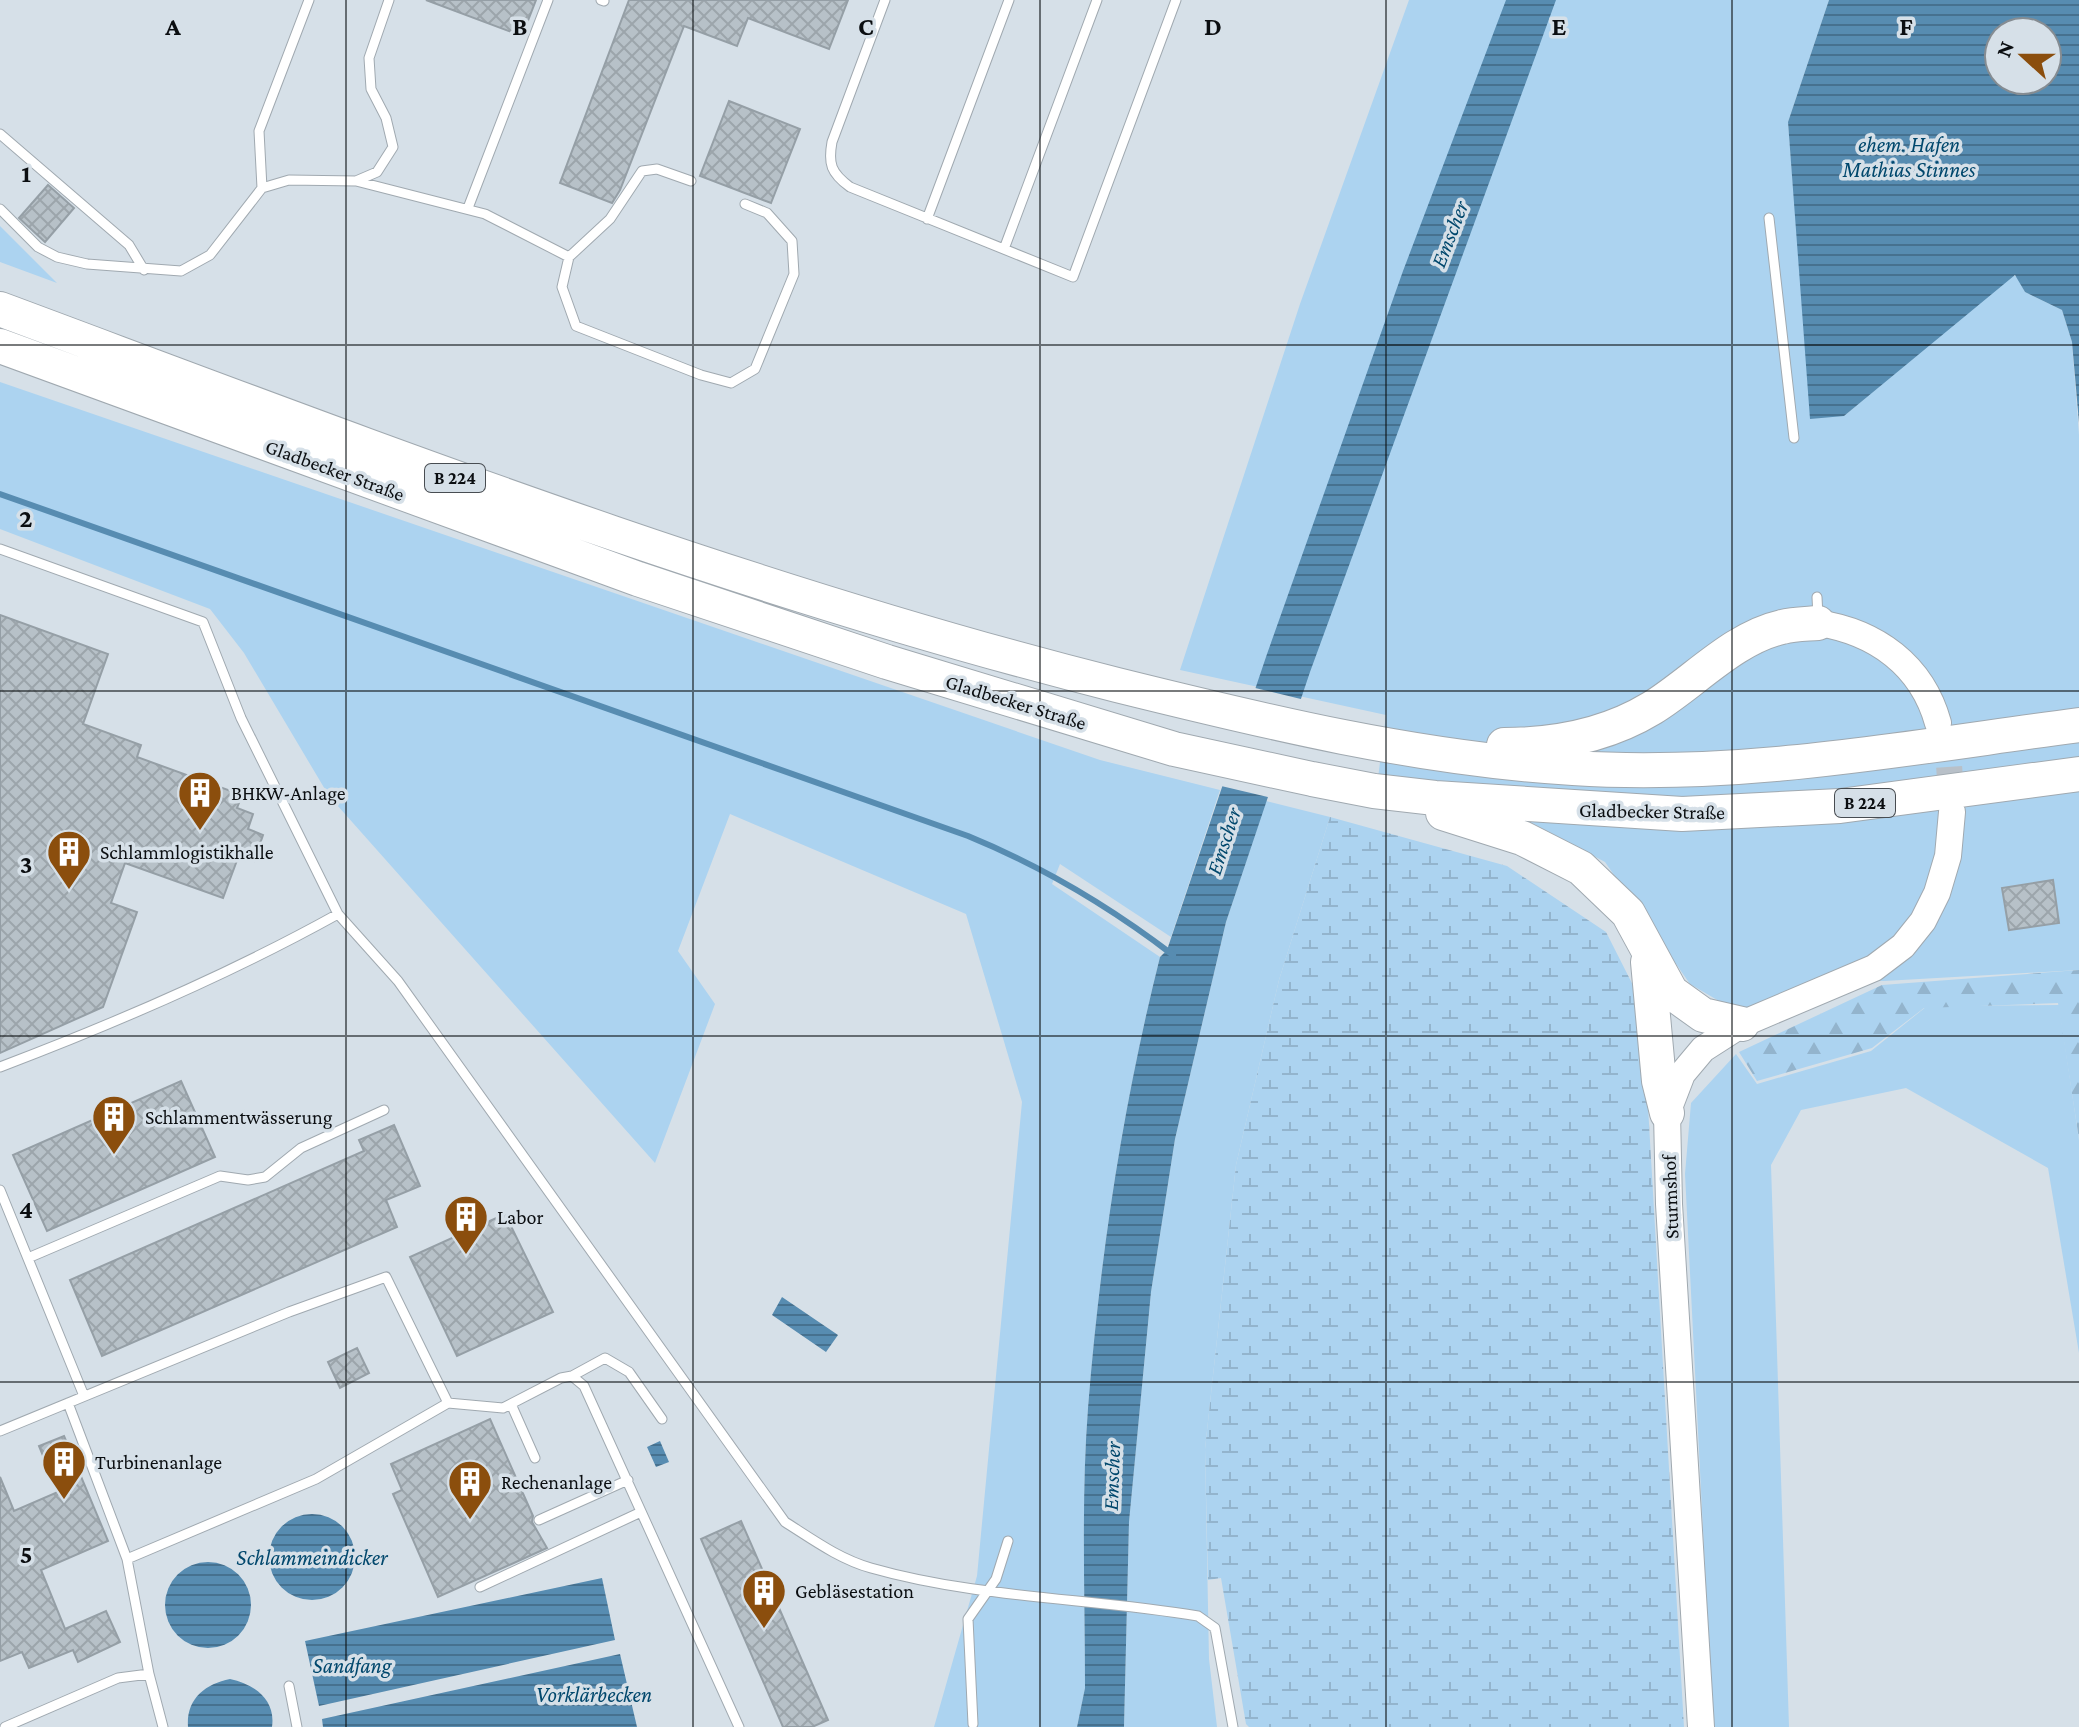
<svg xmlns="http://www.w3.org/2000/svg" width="2079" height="1727" font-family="'Crimson Pro',serif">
  <defs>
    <pattern id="forest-firs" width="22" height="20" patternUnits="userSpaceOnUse" patternTransform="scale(2)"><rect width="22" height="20" fill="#acd3f0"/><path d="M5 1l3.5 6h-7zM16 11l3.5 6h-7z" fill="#93b4cd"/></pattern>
    <pattern id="wetland-marsh" width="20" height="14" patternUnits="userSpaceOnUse" patternTransform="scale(2)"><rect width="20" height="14" fill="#acd3f0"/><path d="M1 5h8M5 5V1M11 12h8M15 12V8" fill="none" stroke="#93b4cd"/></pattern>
    <pattern id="water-rules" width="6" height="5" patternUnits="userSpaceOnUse" patternTransform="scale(2)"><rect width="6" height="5" fill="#578cb1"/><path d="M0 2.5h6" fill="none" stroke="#46718f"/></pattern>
    <pattern id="building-cross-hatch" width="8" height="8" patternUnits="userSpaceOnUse" patternTransform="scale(2)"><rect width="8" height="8" fill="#b7c1c8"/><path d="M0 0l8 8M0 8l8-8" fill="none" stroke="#9ca5ab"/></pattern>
  </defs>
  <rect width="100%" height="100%" fill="#d6e0e8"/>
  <path fill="#acd3f0" d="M 1409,0 L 1829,0 L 1788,122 L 1793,185 L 1844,416 L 2012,275 L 2017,277 L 2025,292 L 2062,310 L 2072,342 L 2079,435 L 2079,970 L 1884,981 L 1830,980 L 1736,1011 L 1690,984 L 1605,862 L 1534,824 L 1377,786 L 1386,715 L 1180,670 L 1300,304 Z
    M 0,226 L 57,283 L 0,262 Z
    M 0,382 L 1100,760 L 1220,790 L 1171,937 L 1060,864 L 1052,884 L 1160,957 C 1123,1104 1100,1256 1088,1408 C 1081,1500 1085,1595 1085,1688 L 1077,1727 L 934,1727 L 977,1576 L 1022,1102 L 966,914 L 730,814 L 678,951 L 715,1004 L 655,1163 L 329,796 L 244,653 L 210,609 L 0,529 Z
    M 1266,801 L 1330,817 L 1279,980 L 1236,1165 L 1205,1449 L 1209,1659 L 1217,1727 L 1124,1727 L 1129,1522 L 1151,1292 L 1175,1139 L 1226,922 Z
    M 2059,1005 L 2079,1140 L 2079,1353 L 2048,1168 L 1906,1088 L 1801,1110 L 1771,1165 L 1789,1727 L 1713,1727 L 1685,1174 L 1691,1103 L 1736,1054 L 1757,1084 L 1871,1051 L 1927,1006 Z"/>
  <path fill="url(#forest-firs)" d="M 2079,970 L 2079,1139 L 2058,1003 L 1924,1008 L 1872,1048 L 1757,1081 L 1739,1052 L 1882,985 Z"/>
  <path fill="url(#wetland-marsh)" d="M 1330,817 L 1507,866 L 1606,932 L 1642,1003 L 1684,1727 L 1249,1727 L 1246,1724 L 1221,1578 L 1208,1580 L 1205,1449 L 1236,1165 L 1279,980 Z"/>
  <path fill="url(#water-rules)" fill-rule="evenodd" d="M 1506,0 L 1556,0 L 1310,672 L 1226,922 L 1175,1139 L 1151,1292 L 1129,1522 L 1124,1727 L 1077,1727 L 1085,1688 C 1085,1595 1081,1500 1088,1408 C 1100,1256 1123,1104 1160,957 L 1167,950 L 1267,654 L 1403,271 Z
    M 1829,0 L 2079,0 L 2079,423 L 2072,342 L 2062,310 L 2025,292 L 2015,275 L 1844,416 L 1810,419 L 1788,122 ZM 1999,32 L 2047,32 L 2047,80 L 1999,80 Z
    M 782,1297 L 838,1335 L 826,1352 L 772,1315 Z
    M 660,1441 L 669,1462 L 656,1467 L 647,1447 Z
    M269 1557a43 43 0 1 1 86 0a43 43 0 1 1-86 0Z
    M165 1605a43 43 0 1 1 86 0a43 43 0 1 1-86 0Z
    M 602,1578 L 615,1640 L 319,1706 L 305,1641 Z
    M 620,1654 L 637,1727 L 323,1727 L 322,1719 Z
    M 230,1679 C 254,1684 276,1699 272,1727 L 188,1727 C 186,1699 205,1684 230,1679 Z"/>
  <path fill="#d6e0e8" d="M 1251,687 L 1305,700 L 1272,798 L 1217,785 Z"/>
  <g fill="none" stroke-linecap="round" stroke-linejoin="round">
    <path stroke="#578cb1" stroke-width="6" d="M 0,494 L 968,836 C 1041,866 1109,906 1173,955"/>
  </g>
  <path fill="url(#building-cross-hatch)" stroke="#959fa6" stroke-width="2" d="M 426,0 L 536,0 L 522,36 Z
    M 629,0 L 848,0 L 829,49 L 748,18 L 737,46 L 684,26 L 620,190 L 612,203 L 560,183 Z
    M 729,101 L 800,129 L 771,203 L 700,176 Z
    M 48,185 L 74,208 L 45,242 L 19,218 Z
    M 0,615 L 108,654 L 83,724 L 141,745 L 137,757 L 242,795 L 237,808 L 253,814 L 248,829 L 263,835 L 254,861 L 239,855 L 223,898 L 125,863 L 111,903 L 137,912 L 103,1007 L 0,1053 Z
    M 2053,880 L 2059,923 L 2009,930 L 2002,888 Z
    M 181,1081 L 215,1157 L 47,1231 L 13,1155 Z
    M 394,1125 L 420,1186 L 386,1200 L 397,1227 L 102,1356 L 70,1280 L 364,1151 L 359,1140 Z
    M 505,1214 L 553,1312 L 457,1356 L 410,1257 Z
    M 357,1348 L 369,1373 L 340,1388 L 328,1362 Z
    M 490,1419 L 533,1516 L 532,1522 L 547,1548 L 438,1597 L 393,1494 L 402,1490 L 391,1464 Z
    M 64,1436 L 108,1541 L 41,1570 L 65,1629 L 106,1611 L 120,1642 L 78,1662 L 73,1650 L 29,1668 L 22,1652 L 0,1661 L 0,1477 L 14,1511 L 58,1492 L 39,1446 Z
    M 741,1521 L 828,1720 L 812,1727 L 783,1727 L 701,1539 Z"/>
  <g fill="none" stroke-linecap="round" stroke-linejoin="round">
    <path stroke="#b8c0c8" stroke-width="26" stroke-dasharray="26 13" stroke-linecap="butt" d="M 1940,729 L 1949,765 L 1952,808"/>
    <g stroke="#a0a9b0" stroke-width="11">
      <path id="lane" d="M 601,0 L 604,1
        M 885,0 L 832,142 C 828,164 831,173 850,187 L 1073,277 L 1176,0
        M 0,134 L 129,245 L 144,270
        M 356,181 L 377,172 L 393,147 L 386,118 L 371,89 L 369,58 L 389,0
        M 262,188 L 289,180 L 356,181 L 485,214 L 569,257 L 562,287 L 576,326 L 701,375 L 731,383 L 755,369 L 794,274 L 792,241 L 767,213 L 745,204
        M 468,208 L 548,0
        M 0,209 L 38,247 L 57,257 L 87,264 L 181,271 L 210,255 L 262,188 L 259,131 L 309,0
        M 1769,218 L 1794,438
        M 927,219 L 1009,0
        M 1004,249 L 1097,0
        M 569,257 L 610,219 L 642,171 L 657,169 L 691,181
        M 0,549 L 203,622 L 241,718 L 338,914
        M 1817,597 L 1818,617
        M 0,1067 C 116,1023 230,974 338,914 L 398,981 L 785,1522 C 812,1539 839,1559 871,1568 C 976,1598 1090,1598 1198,1616 L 1215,1628 L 1233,1727
        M 0,1190 L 84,1396
        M 28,1258 L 220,1176 L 248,1180 L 265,1177 L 301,1148 L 384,1110
        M 572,1376 L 605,1358 L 629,1372 L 662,1419
        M 511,1404 L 535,1458
        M 0,1431 L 289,1312 L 386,1277 L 448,1403 L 503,1408 L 561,1378 L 572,1376 L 584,1386 L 739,1727
        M 539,1520 L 628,1480
        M 127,1559 L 316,1479 L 448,1403
        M 480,1587 L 641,1512
        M 149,1674 L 163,1727
        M 289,1686 L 297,1727
        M 973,1724 L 968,1619 L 996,1579 L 1008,1541
        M 5,1727 L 118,1678 L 149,1674 L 127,1559 L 68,1403"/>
    </g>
    <g stroke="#a0a9b0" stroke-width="28">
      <path id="secondary" d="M 1818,623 C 1876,632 1922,665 1938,723
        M 1701,1727 L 1669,1204 L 1667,1113 L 1682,1074 L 1703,1049 L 1742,1024 L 1874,968 L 1903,946 L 1923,921 L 1937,893 L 1948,856 L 1952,812"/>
    </g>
    <g stroke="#a0a9b0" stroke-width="36">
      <path id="highway" d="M 0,309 C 368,446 735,589 1117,685 C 1266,722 1419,759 1573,768 C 1743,779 1912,747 2079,725
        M 0,346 L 638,579 L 887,662 L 1174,749 L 1312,779 L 1374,791 L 1435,798 L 1682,814 L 1840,806 L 2079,774
        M 1504,745 C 1556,745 1606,736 1652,708 C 1693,683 1733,638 1782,627 C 1793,624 1806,624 1818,623
        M 1443,813 L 1522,838 L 1581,868 L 1628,913 L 1671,992 L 1703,1015 L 1742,1024
        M 1648,962 L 1659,1081 L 1667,1113"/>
    </g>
    <use href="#lane" stroke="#fff" stroke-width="9"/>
    <use href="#secondary" stroke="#fff" stroke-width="26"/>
    <use href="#highway" stroke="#fff" stroke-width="34"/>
  </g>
  <path fill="none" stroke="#0b0e11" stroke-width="2" stroke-opacity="0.55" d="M 346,0 L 346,1727M 693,0 L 693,1727M 1040,0 L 1040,1727M 1386,0 L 1386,1727M 1732,0 L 1732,1727M 0,345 L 2079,345M 0,691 L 2079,691M 0,1036 L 2079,1036M 0,1382 L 2079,1382"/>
  <defs>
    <g id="building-pin" transform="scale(2.3)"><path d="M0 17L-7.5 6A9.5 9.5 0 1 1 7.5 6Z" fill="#8b4e0d" stroke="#d6e0e8"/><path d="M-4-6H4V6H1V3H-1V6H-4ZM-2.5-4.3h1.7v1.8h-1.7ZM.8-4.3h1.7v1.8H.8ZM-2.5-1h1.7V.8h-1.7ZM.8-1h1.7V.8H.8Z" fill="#fff"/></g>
  </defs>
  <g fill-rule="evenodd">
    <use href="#building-pin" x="200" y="793"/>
    <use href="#building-pin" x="69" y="852"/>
    <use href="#building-pin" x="114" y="1117"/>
    <use href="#building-pin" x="466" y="1217"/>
    <use href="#building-pin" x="64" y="1462"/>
    <use href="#building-pin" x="470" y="1482"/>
    <use href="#building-pin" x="764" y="1591"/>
  </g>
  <g text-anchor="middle" stroke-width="7" stroke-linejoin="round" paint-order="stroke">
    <g fill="#d6e0e8" stroke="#484d52" stroke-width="2">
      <rect x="425" y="464" width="60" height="28" rx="6"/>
      <rect x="1835" y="789" width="60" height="28" rx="6"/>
    </g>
    <g font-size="18" font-weight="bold" fill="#0b0e11">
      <text x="455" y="484">B 224</text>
      <text x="1865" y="809">B 224</text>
    </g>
    <g font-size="20" fill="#0b0e11" stroke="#d6e0e8">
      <text transform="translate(335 470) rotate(20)" y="7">Gladbecker Straße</text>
      <text transform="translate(1016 702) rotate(17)" y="7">Gladbecker Straße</text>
      <text transform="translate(1652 811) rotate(1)" y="7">Gladbecker Straße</text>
      <text transform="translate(1670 1197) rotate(-92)" y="7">Sturmshof</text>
    </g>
    <g font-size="20" fill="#0b0e11" stroke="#d6e0e8" text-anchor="start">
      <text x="231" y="800">BHKW-Anlage</text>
      <text x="100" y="859">Schlammlogistikhalle</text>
      <text x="145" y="1124">Schlammentwässerung</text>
      <text x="497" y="1224">Labor</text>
      <text x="95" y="1469">Turbinenanlage</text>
      <text x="501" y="1489">Rechenanlage</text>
      <text x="795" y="1598">Gebläsestation</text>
    </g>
    <g font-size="22" font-style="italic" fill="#00476c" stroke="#d6e0e8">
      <text x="1909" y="152">ehem. Hafen<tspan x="1909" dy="25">Mathias Stinnes</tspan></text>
      <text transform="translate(1449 234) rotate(-69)" y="8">Emscher</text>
      <text transform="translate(1223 841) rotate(-72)" y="8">Emscher</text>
      <text transform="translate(1111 1476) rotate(-88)" y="8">Emscher</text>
      <text x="312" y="1565">Schlammeindicker</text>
      <text x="352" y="1673">Sandfang</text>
      <text x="594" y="1702">Vorklärbecken</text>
    </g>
  </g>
  <g font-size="26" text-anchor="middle" font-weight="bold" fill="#0b0e11" stroke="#d6e0e8" stroke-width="7" stroke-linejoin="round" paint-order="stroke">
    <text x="173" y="35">A</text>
    <text x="520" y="35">B</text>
    <text x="866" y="35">C</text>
    <text x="1213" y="35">D</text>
    <text x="1559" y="35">E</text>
    <text x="1906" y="35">F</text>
    <text x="26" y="182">1</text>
    <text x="26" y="527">2</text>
    <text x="26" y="873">3</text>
    <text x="26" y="1218">4</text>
    <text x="26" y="1563">5</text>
  </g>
  <g transform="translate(2023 56) rotate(291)"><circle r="38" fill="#d6e0e8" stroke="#858c92" stroke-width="2"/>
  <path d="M0-6L14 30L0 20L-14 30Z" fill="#8b4e0d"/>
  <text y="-12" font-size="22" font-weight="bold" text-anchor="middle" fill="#0b0e11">N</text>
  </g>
</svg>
